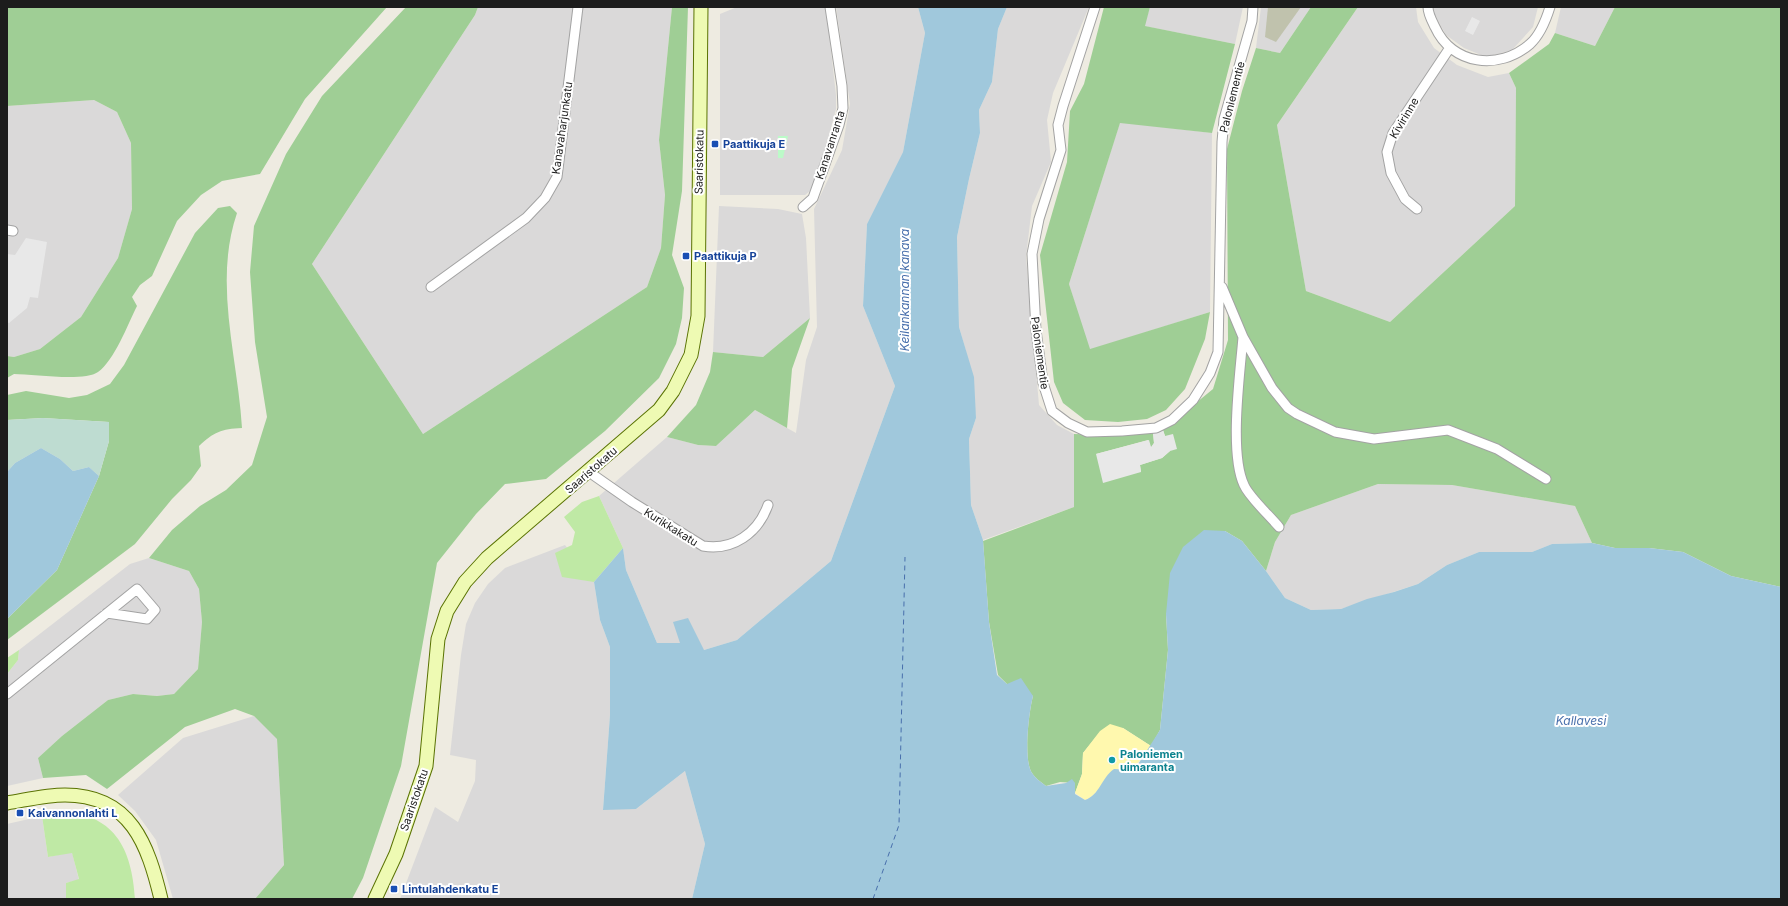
<svg xmlns="http://www.w3.org/2000/svg" width="1788" height="906" font-family="Inter,sans-serif">
  <rect width="100%" height="100%" fill="#eeebe1"/>
  <path fill="#dad9d9" d="M 478,7 L 672,7 L 659,140 L 665,195 L 661,248 L 647,287 L 423,434 L 312,264 L 475,15 Z
    M 737,7 L 826,7 L 836,95 L 836,109 L 821,165 L 810,191 L 805,195 L 720,195 L 720,14 Z
    M 836,7 L 918,7 L 925,33 L 903,152 L 867,224 L 863,306 L 895,386 L 831,561 L 737,640 L 704,650 L 680,643 L 657,643 L 626,570 L 623,548 L 599,496 L 667,437 L 698,445 L 716,446 L 755,410 L 796,433 L 806,360 L 817,327 L 814,209 L 842,150 L 850,104 Z
    M 1007,7 L 1089,7 L 1053,93 L 1047,120 L 1051,162 L 1032,206 L 1026,257 L 1039,405 L 1057,425 L 1074,434 L 1074,507 L 983,540 L 971,505 L 969,439 L 976,418 L 966,351 L 959,327 L 957,237 L 969,179 L 980,133 L 979,110 L 992,82 L 998,29 Z
    M 1150,7 L 1243,7 L 1235,44 L 1144,26 Z
    M 1261,7 L 1311,7 L 1280,53 L 1256,48 Z
    M 1358,7 L 1416,7 L 1418,22 L 1434,48 L 1457,65 L 1488,77 L 1509,73 L 1516,88 L 1515,206 L 1390,322 L 1306,291 L 1277,125 Z
    M 1434,7 L 1538,7 L 1533,27 L 1512,50 L 1486,57 L 1464,48 L 1446,35 L 1434,14 Z
    M 1561,7 L 1615,7 L 1595,46 L 1555,33 Z
    M 94,100 L 117,112 L 131,143 L 132,209 L 118,258 L 81,317 L 40,349 L 14,357 L 7,356 L 7,106 Z
    M 1120,122 L 1212,133 L 1210,312 L 1089,350 L 1069,284 Z
    M 719,206 L 778,209 L 802,214 L 806,238 L 810,318 L 763,357 L 713,352 Z
    M 1378,484 L 1452,485 L 1575,506 L 1592,543 L 1552,544 L 1532,552 L 1479,552 L 1447,565 L 1418,584 L 1341,609 L 1311,610 L 1285,598 L 1266,571 L 1275,542 L 1291,515 Z
    M 565,545 L 594,582 L 600,620 L 610,647 L 610,715 L 603,809 L 636,809 L 685,771 L 705,844 L 692,899 L 400,899 L 435,807 L 458,822 L 475,781 L 476,760 L 450,755 L 461,655 L 466,624 L 475,603 L 488,584 L 505,568 Z
    M 149,558 L 189,571 L 199,589 L 202,622 L 198,669 L 174,694 L 157,696 L 133,694 L 108,700 L 62,736 L 38,758 L 43,778 L 7,786 L 7,674 L 18,660 L 19,650 L 130,564 Z
    M 254,716 L 277,738 L 284,865 L 255,899 L 173,899 L 156,840 L 135,811 L 118,795 L 183,738 Z
    M 42,816 L 48,857 L 72,852 L 79,880 L 66,883 L 66,899 L 7,899 L 7,824 Z"/>
  <path fill="#c0c2ad" d="M 1268,7 L 1301,7 L 1276,42 L 1265,37 Z"/>
  <path fill="#bfe9a5" d="M 599,496 L 623,548 L 594,582 L 562,577 L 555,553 L 572,545 L 575,532 L 564,517 L 582,502 Z
    M 19,650 L 18,660 L 7,674 L 7,658 Z
    M 57,812 C 114,812 132,848 135,899 L 66,899 L 66,883 L 79,879 L 72,853 L 48,857 L 42,816 Z"/>
  <path fill="#9fce95" d="M 7,7 L 387,7 L 305,99 L 260,174 L 222,181 L 201,195 L 177,221 L 152,276 L 140,285 L 132,297 L 137,306 C 128,324 114,361 98,372 C 84,382 33,374 14,374 L 7,378 L 7,356 L 14,357 L 40,349 L 81,317 L 118,258 L 132,209 L 131,143 L 117,112 L 94,100 L 7,106 Z
    M 406,7 L 478,7 L 475,15 L 312,264 L 423,434 L 647,287 L 661,248 L 665,195 L 659,140 L 672,7 L 688,7 L 682,191 L 672,255 L 684,288 L 682,318 L 676,344 L 659,378 L 605,431 L 546,479 L 505,484 L 476,514 L 437,563 L 401,766 L 363,878 L 352,899 L 255,899 L 284,865 L 277,739 L 254,716 L 235,709 L 185,727 L 107,789 L 86,775 L 43,778 L 38,758 L 62,736 L 108,700 L 133,694 L 157,696 L 174,694 L 198,669 L 202,622 L 199,589 L 189,571 L 149,558 L 172,530 L 200,506 L 226,490 L 252,465 L 267,417 L 255,342 L 250,272 L 254,226 L 286,154 L 322,96 Z
    M 1104,7 L 1150,7 L 1145,26 L 1235,44 L 1212,133 L 1120,123 L 1069,284 L 1090,349 L 1210,312 L 1205,339 L 1185,389 L 1166,410 L 1147,419 L 1118,422 L 1085,420 L 1063,403 L 1054,382 L 1040,255 L 1067,162 L 1070,111 L 1084,84 Z
    M 1311,7 L 1358,7 L 1277,125 L 1306,291 L 1390,322 L 1515,206 L 1516,88 L 1509,73 L 1549,44 L 1555,33 L 1595,46 L 1615,7 L 1781,7 L 1781,587 L 1731,576 L 1683,552 L 1649,548 L 1615,548 L 1592,543 L 1575,506 L 1452,485 L 1378,484 L 1291,515 L 1275,542 L 1266,571 L 1242,541 L 1225,531 L 1166,614 L 1168,650 L 1160,730 L 1151,746 L 1123,728 L 1101,731 L 1083,753 L 1082,774 L 1075,793 L 1075,783 L 1060,782 L 1046,786 C 1041,782 1035,778 1032,773 C 1023,760 1029,711 1033,696 L 1007,684 L 998,675 L 989,622 L 983,541 L 1074,507 L 1074,434 L 1109,435 L 1153,433 L 1154,443 L 1151,448 L 1148,440 L 1096,454 L 1141,472 L 1140,465 L 1162,458 L 1170,451 L 1163,430 L 1213,389 L 1228,340 L 1227,149 L 1242,91 L 1256,48 L 1280,53 Z
    M 230,206 L 237,213 C 213,283 238,358 242,428 C 221,429 214,432 199,446 L 201,466 L 191,480 L 172,499 L 135,544 L 7,640 L 7,619 L 57,570 L 99,476 L 109,441 L 109,422 L 43,418 L 7,420 L 7,395 L 26,391 L 69,398 L 87,395 L 110,384 L 124,365 L 195,233 L 218,208 Z
    M 810,318 L 792,369 L 787,428 L 755,410 L 716,446 L 698,445 L 667,437 L 696,405 L 710,372 L 713,352 L 763,357 Z"/>
  <path fill="#bedcd1" d="M 43,418 L 109,422 L 109,441 L 99,476 L 89,467 L 73,471 L 60,459 L 41,448 L 15,463 L 7,472 L 7,420 Z"/>
  <path fill="#fff8ae" d="M 1110,724 L 1123,728 L 1151,746 L 1132,770 L 1114,769 C 1103,779 1099,795 1085,800 L 1075,793 L 1082,774 L 1083,753 L 1100,731 Z"/>
  <path fill="#bcfac8" d="M 778,136 L 788,136 L 783,158 L 778,158 Z"/>
  <path fill="#e8e8e8" d="M 1472,17 L 1480,21 L 1473,35 L 1465,31 Z
    M 26,238 L 47,242 L 38,298 L 30,297 L 27,308 L 9,323 L 7,322 L 7,254 L 15,255 Z
    M 1163,430 L 1165,436 L 1173,434 L 1177,449 L 1170,451 L 1162,458 L 1140,465 L 1141,472 L 1103,483 L 1096,454 L 1149,440 L 1151,447 L 1154,443 L 1153,433 Z"/>
  <path fill="#a0c8dc" d="M 918,7 L 1007,7 L 998,29 L 992,82 L 979,110 L 980,133 L 969,179 L 957,237 L 959,327 L 974,377 L 976,418 L 969,439 L 971,505 L 983,540 L 989,622 L 997,675 L 1007,684 L 1021,678 L 1033,696 C 1029,711 1023,760 1032,773 C 1035,778 1041,782 1046,786 L 1066,783 L 1072,779 L 1075,783 L 1075,794 L 1085,800 C 1100,795 1101,778 1114,769 L 1132,770 L 1137,766 L 1160,730 L 1168,650 L 1166,614 L 1170,573 L 1183,547 L 1204,530 L 1225,531 L 1242,541 L 1266,571 L 1285,598 L 1311,610 L 1341,609 L 1367,599 L 1394,592 L 1418,584 L 1447,565 L 1479,552 L 1532,552 L 1552,544 L 1592,543 L 1615,548 L 1649,548 L 1683,552 L 1731,576 L 1781,587 L 1781,899 L 692,899 L 705,844 L 685,771 L 636,809 L 603,810 L 610,715 L 610,647 L 600,620 L 594,582 L 623,548 L 626,570 L 657,643 L 680,643 L 673,622 L 688,618 L 704,650 L 737,640 L 831,561 L 895,386 L 863,306 L 867,224 L 903,152 L 925,33 Z
    M 41,448 L 60,459 L 73,471 L 89,467 L 99,476 L 57,570 L 7,619 L 7,472 L 15,463 Z"/>
  <g fill="none" stroke-linecap="round" stroke-linejoin="round">
    <path stroke="#486fac" stroke-width="1" stroke-dasharray="5 4" stroke-linecap="butt" d="M 873,899 L 899,825 L 905,557"/>
    <g stroke="#a3a3a3" stroke-width="11">
      <path id="street" d="M 1095,7 L 1063,106 L 1058,125 L 1061,150 L 1039,219 L 1032,254 L 1036,330 L 1043,383 L 1052,411 L 1068,423 L 1087,432 L 1122,431 L 1156,428 L 1172,420 L 1193,400 L 1210,373 L 1218,352 L 1222,142 L 1224,119 L 1252,21 L 1253,7
        M 1428,7 C 1428,14 1432,21 1435,27 C 1452,65 1499,71 1530,44 C 1540,35 1546,20 1550,7
        M 803,207 L 813,198 L 839,125 L 843,108 L 842,86 L 830,7
        M 1417,209 L 1405,199 L 1391,173 L 1387,152 L 1393,133 L 1449,49
        M 7,230 L 13,231
        M 431,287 L 526,218 L 545,198 L 557,177 L 578,7
        M 1222,287 L 1243,337 L 1272,388 L 1288,408 L 1297,414 L 1335,432 L 1374,439 L 1448,430 L 1497,449 L 1546,479
        M 1243,337 C 1240,374 1229,453 1244,485 C 1249,497 1270,516 1279,527
        M 589,472 L 632,502 L 703,546 C 733,551 758,533 768,505
        M 7,694 L 137,589 L 155,610 L 147,619 L 107,613"/>
    </g>
    <g stroke="#5a7303" stroke-width="15">
      <path id="secondary" d="M 7,803 C 26,800 46,795 65,795 C 131,795 148,845 161,899
        M 375,899 L 396,854 L 426,766 L 438,639 L 447,611 L 465,582 L 487,558 L 659,410 L 673,391 L 691,355 L 698,316 L 701,7"/>
    </g>
    <use href="#street" stroke="#fff" stroke-width="9"/>
    <use href="#secondary" stroke="#eefab3" stroke-width="13"/>
  </g>
  <g fill="#1a4fb4" stroke="#fff" stroke-width="1.5">
    <rect x="711" y="140" width="8" height="8" rx="2"/>
    <rect x="682" y="252" width="8" height="8" rx="2"/>
    <rect x="16" y="809" width="8" height="8" rx="2"/>
    <rect x="390" y="885" width="8" height="8" rx="2"/>
  </g>
  <circle fill="#0f9aa8" stroke="#fff" stroke-width="1.5" cx="1112" cy="760" r="4"/>
  <g text-anchor="middle" stroke-width="4" stroke-linejoin="round" paint-order="stroke">
    <g font-size="11" fill="#1c1c1c" stroke="#fff">
      <text transform="translate(1232 97) rotate(-76)" y="4">Paloniementie</text>
      <text transform="translate(1404 118) rotate(-59)" y="4">Kivirinne</text>
      <text transform="translate(562 128) rotate(-82)" y="4">Kanavaharjunkatu</text>
      <text transform="translate(830 145) rotate(-72)" y="4">Kanavanranta</text>
      <text transform="translate(699 162) rotate(-89)" y="4">Saaristokatu</text>
      <text transform="translate(1040 353) rotate(82)" y="4">Paloniementie</text>
      <text transform="translate(591 470) rotate(-41)" y="4">Saaristokatu</text>
      <text transform="translate(671 527) rotate(32)" y="4">Kurikkakatu</text>
      <text transform="translate(414 800) rotate(-71)" y="4">Saaristokatu</text>
    </g>
    <g font-size="11" font-weight="bold" fill="#164399" stroke="#fff" text-anchor="start">
      <text x="723" y="148">Paattikuja E</text>
      <text x="694" y="260">Paattikuja P</text>
      <text x="28" y="817">Kaivannonlahti L</text>
      <text x="402" y="893">Lintulahdenkatu E</text>
    </g>
    <g font-size="11" font-weight="bold" fill="#0d838f" stroke="#fff" text-anchor="start">
      <text x="1120" y="758">Paloniemen<tspan x="1120" dy="13">uimaranta</tspan></text>
    </g>
    <g font-size="12" font-style="italic" fill="#486fac" stroke="#fff">
      <text transform="translate(905 290) rotate(-90)" y="4">Keilankannan kanava</text>
      <text x="1581" y="725">Kallavesi</text>
    </g>
  </g>
  <rect width="1788" height="906" fill="none" stroke="#1c1c1c" stroke-width="16"/>
</svg>
